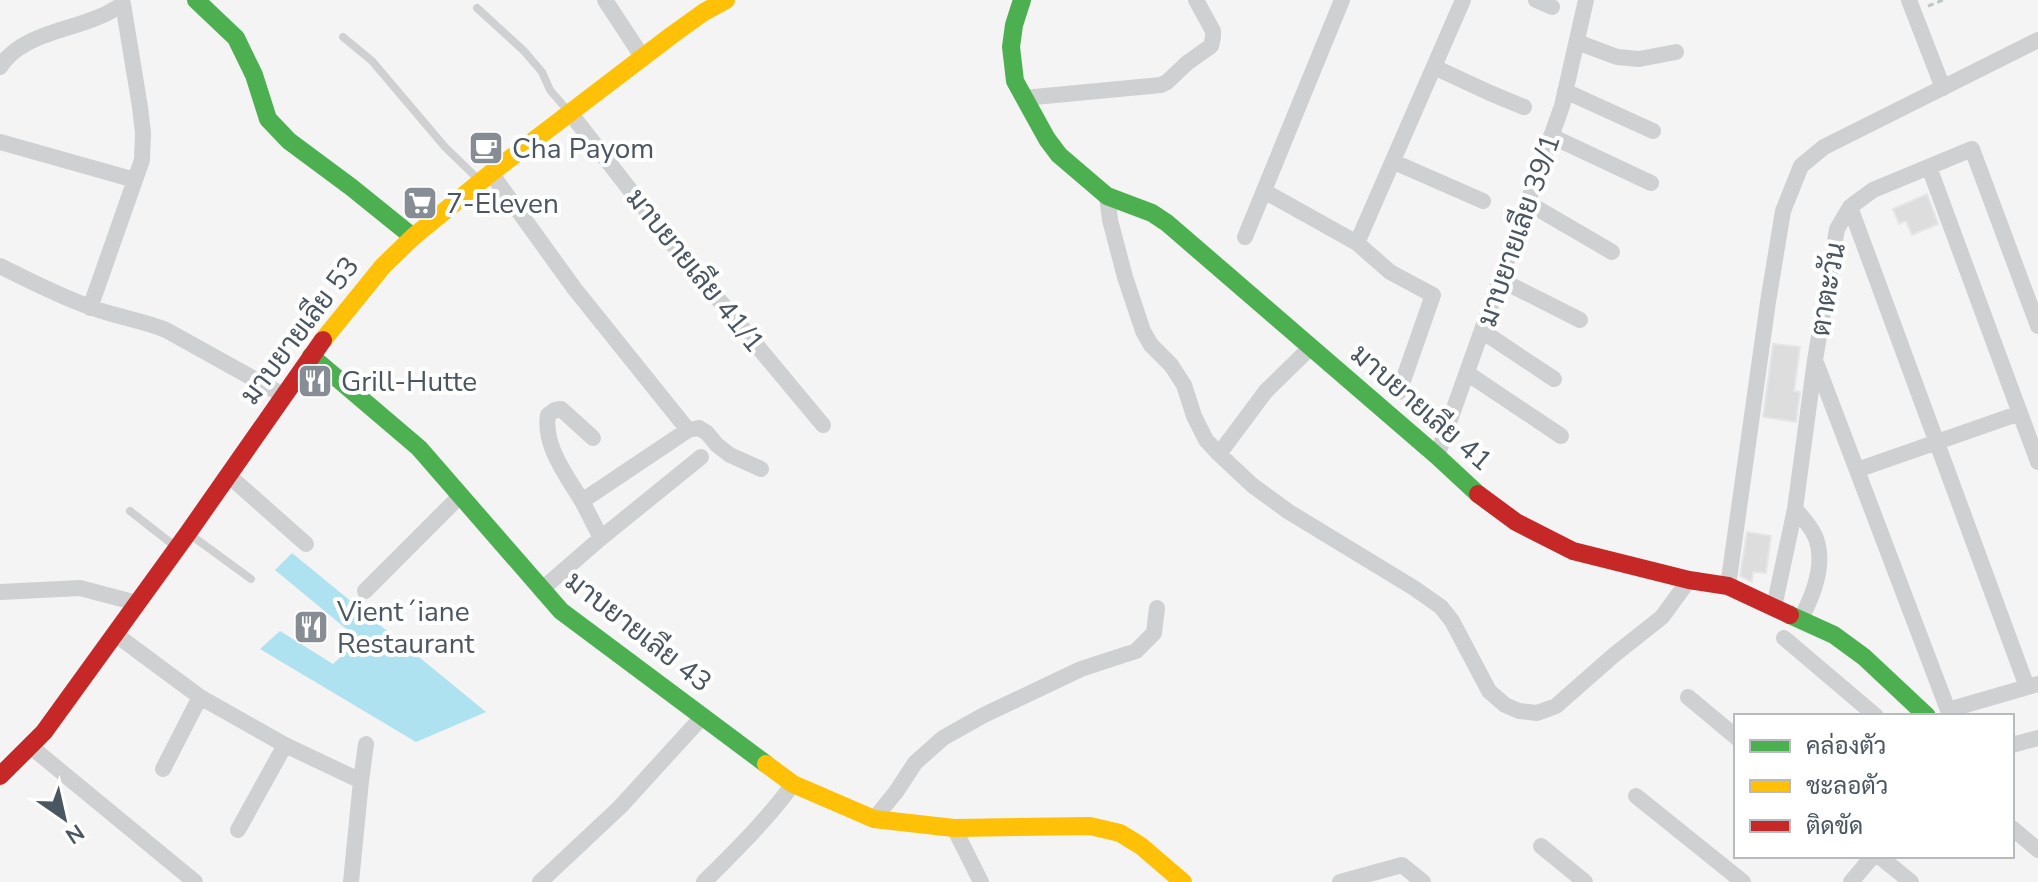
<svg xmlns="http://www.w3.org/2000/svg" width="2038" height="882" font-family="'Nunito Sans',Sarabun,sans-serif">
  <rect width="100%" height="100%" fill="#f4f4f4"/>
  <path fill="#aee2f0" d="M 292,553 L 486,712 L 416,742 L 260,649 L 280,631 L 333,664 L 353,646 L 350,632 L 275,570 Z"/>
  <path fill="#ddddde" stroke="#e5e6e7" stroke-width="2" d="M 1927,194 L 1938,224 L 1912,235 L 1906,221 L 1899,224 L 1893,209 Z
    M 1773,344 L 1800,347 L 1794,391 L 1800,392 L 1796,422 L 1763,417 Z
    M 1747,532 L 1771,536 L 1766,573 L 1753,572 L 1752,582 L 1740,576 Z"/>
  <g fill="none" stroke-linecap="round" stroke-linejoin="round">
    <path stroke="#bcc7c4" stroke-width="3" stroke-dasharray="6 4" stroke-linecap="butt" d="M 1928,6 L 1943,0"/>
    <path stroke="#ced0d2" stroke-width="8" d="M 477,8 L 524,51 L 542,72 L 550,90 L 569,112
      M 343,37 L 372,61 L 445,147 L 480,181
      M 130,511 L 176,547
      M 188,533 L 251,579"/>
    <path stroke="#ced0d2" stroke-width="16" d="M 605,0 L 643,58
      M 1536,0 L 1552,7
      M 1909,0 L 1943,88
      M 1577,42 L 1617,57 L 1639,59 L 1676,52
      M 0,67 C 21,34 68,31 101,16 C 109,13 116,8 123,4 L 122,0
      M 1434,67 L 1490,93 L 1524,107
      M 1565,91 L 1653,131
      M 1024,98 L 1161,85 L 1167,82 L 1187,63 L 1211,46 L 1213,37 L 1213,31 L 1196,0
      M 571,114 L 669,240 L 823,425
      M 1551,136 L 1651,183
      M 0,142 L 135,180
      M 1394,162 L 1483,201
      M 1929,167 L 2038,462
      M 491,173 L 574,288 L 688,430
      M 1264,191 L 1357,243 L 1390,272 L 1433,295 L 1399,392
      M 1107,196 L 1110,220 L 1125,277 L 1143,331 L 1151,345 L 1171,365 L 1184,385 L 1194,416 L 1206,440 L 1219,454 L 1252,485 L 1289,512 L 1414,588 L 1441,607 L 1452,621 L 1489,691 L 1505,705 L 1519,711 L 1537,713 L 1556,706 L 1614,655 L 1662,617 L 1689,580
      M 1528,203 L 1612,252
      M 1850,207 L 2027,687
      M 1245,237 L 1342,0
      M 1357,243 L 1463,0
      M 0,266 C 30,281 61,297 93,308 C 117,317 142,320 166,330 L 283,395
      M 1501,280 L 1580,320
      M 90,308 L 142,160 L 143,133 L 140,107 L 123,4
      M 1482,331 L 1554,379
      M 1817,365 L 1948,710 L 2038,684
      M 1467,373 L 1561,436
      M 1219,454 L 1266,391 L 1311,347
      M 1437,456 L 1562,106 L 1586,0
      M 1857,470 L 2020,413
      M 228,475 L 306,544
      M 582,501 C 567,476 543,446 548,415 L 555,410 L 561,409 L 593,438
      M 1795,509 C 1802,517 1810,525 1815,536 C 1826,562 1814,594 1801,618
      M 601,538 L 582,501 L 688,430 L 699,428 L 707,433 L 717,445 L 730,455 L 761,469
      M 1728,586 L 1768,302 L 1783,211 L 1801,166 L 1824,147 L 2038,40
      M 541,590 L 601,538 L 701,457
      M 365,591 L 460,496
      M 0,592 L 80,588 L 137,603
      M 1774,607 L 1795,509 L 1815,360 L 1837,229 L 1850,207 L 1873,190 L 1972,149 L 2038,326
      M 115,634 L 200,697 L 285,745 L 361,781 L 351,882
      M 1784,638 L 1876,716
      M 1688,697 L 1736,737
      M 2012,745 L 2038,738
      M 30,746 L 195,882
      M 163,769 L 200,697
      M 361,781 L 366,744
      M 1636,796 L 1743,882
      M 874,819 L 896,792 L 915,763 L 943,738 L 984,715 L 1081,669 L 1136,651 L 1154,633 L 1157,608
      M 954,828 L 981,882
      M 2012,828 L 2038,850
      M 238,830 L 285,745
      M 1541,846 L 1585,882
      M 1879,856 L 1911,882
      M 540,882 L 620,807 L 703,716
      M 704,882 C 735,851 767,820 793,784
      M 1340,882 L 1402,865 L 1423,882
      M 1851,882 L 1873,856"/>
    <path stroke="#4caf50" stroke-width="18" d="M 196,0 L 236,38 L 254,75 L 268,119 L 289,141 L 351,187 L 413,237
      M 1022,0 L 1014,25 L 1011,47 L 1015,81 L 1047,139 L 1059,155 L 1107,196 L 1152,213 L 1167,223 L 1437,456 L 1478,494
      M 311,356 L 419,448 L 561,611 L 766,764
      M 1790,615 L 1834,635 L 1864,657 L 1927,716"/>
    <path stroke="#ffc107" stroke-width="18" d="M 323,340 L 383,266 L 413,237 L 491,173 L 672,35 L 704,12 L 726,0
      M 766,764 L 793,784 L 874,819 L 954,828 L 1090,826 L 1120,833 L 1141,846 L 1183,882"/>
    <path stroke="#c62828" stroke-width="18" d="M 1478,494 L 1516,522 L 1573,551 L 1689,580 L 1728,586 L 1790,615
      M 0,776 L 44,732 L 188,533 L 323,340"/>
  </g>
  <defs>
    <g id="cafe-square" transform="scale(1.8)"><rect x="-9" y="-9" width="18" height="18" rx="4" fill="#868d94" stroke="#fff"/><path d="M-5.5-4.5H6V0H3Q3 3.5 0 3.5H-2.5Q-5.5 3.5-5.5 0ZM3-3.2v2h1.7v-2ZM-6 4.5H4V6H-6Z" fill="#fff"/></g>
    <g id="supermarket-square" transform="scale(1.8)"><rect x="-9" y="-9" width="18" height="18" rx="4" fill="#868d94" stroke="#fff"/><path d="M-6-5.5h2.5l.6 2H6L4.5 2H-2.5L-4.4-4H-6ZM-1.5 3.2a1.3 1.3 0 1 0 .1 0ZM3 3.2a1.3 1.3 0 1 0 .1 0Z" fill="#fff"/></g>
    <g id="restaurant-square" transform="scale(1.8)"><rect x="-9" y="-9" width="18" height="18" rx="4" fill="#868d94" stroke="#fff"/><path d="M-5-6h1v4h1v-4h1v4h1v-4h1v5L-1.5 .5V6h-2V.5L-5-1ZM5-6V6H3V1.5H1.5Q1.5-4 5-6Z" fill="#fff"/></g>
  </defs>
  <g fill-rule="evenodd">
    <use href="#cafe-square" x="486" y="148"/>
    <use href="#supermarket-square" x="420" y="203"/>
    <use href="#restaurant-square" x="315" y="381"/>
    <use href="#restaurant-square" x="311" y="627"/>
  </g>
  <g text-anchor="middle" stroke-width="8" stroke-linejoin="round" paint-order="stroke">
    <g font-size="28" fill="#4a5661" stroke="#fff" text-anchor="start">
      <text x="512" y="158">Cha Payom</text>
      <text x="446" y="213">7-Eleven</text>
      <text x="341" y="391">Grill-Hutte</text>
      <text x="337" y="621">Vient´iane<tspan x="337" dy="32">Restaurant</tspan></text>
    </g>
    <g font-size="28" fill="#4a5661" stroke="#fff">
      <text transform="translate(1518 230) rotate(-71)" y="10">มาบยายเลีย 39/1</text>
      <text transform="translate(696 270) rotate(51)" y="10">มาบยายเลีย 41/1</text>
      <text transform="translate(1827 289) rotate(-80)" y="10">ตาตะวัน</text>
      <text transform="translate(299 330) rotate(-53)" y="10">มาบยายเลีย 53</text>
      <text transform="translate(1422 407) rotate(41)" y="10">มาบยายเลีย 41</text>
      <text transform="translate(639 631) rotate(38)" y="10">มาบยายเลีย 43</text>
    </g>
  </g>
  <rect x="1734" y="714" width="280" height="144" fill="#ffffff" stroke="#b7bbc0" stroke-width="2"/>
  <rect x="1750" y="740" width="40" height="12" fill="#4caf50" stroke="#b7bbc0" stroke-width="2"/>
  <text x="1806" y="754" font-size="24" fill="#4a5661">คล่องตัว</text>
  <rect x="1750" y="780" width="40" height="12" fill="#ffc107" stroke="#b7bbc0" stroke-width="2"/>
  <text x="1806" y="794" font-size="24" fill="#4a5661">ชะลอตัว</text>
  <rect x="1750" y="820" width="40" height="12" fill="#c62828" stroke="#b7bbc0" stroke-width="2"/>
  <text x="1806" y="834" font-size="24" fill="#4a5661">ติดขัด</text>
  <g transform="translate(64 818) rotate(146)" stroke="#ffffff" stroke-width="6" paint-order="stroke">
  <path d="M0-6L14 30L0 20L-14 30Z" fill="#4a5661"/>
  <text y="-12" font-size="22" font-weight="bold" text-anchor="middle" fill="#4a5661">N</text>
  </g>
</svg>
